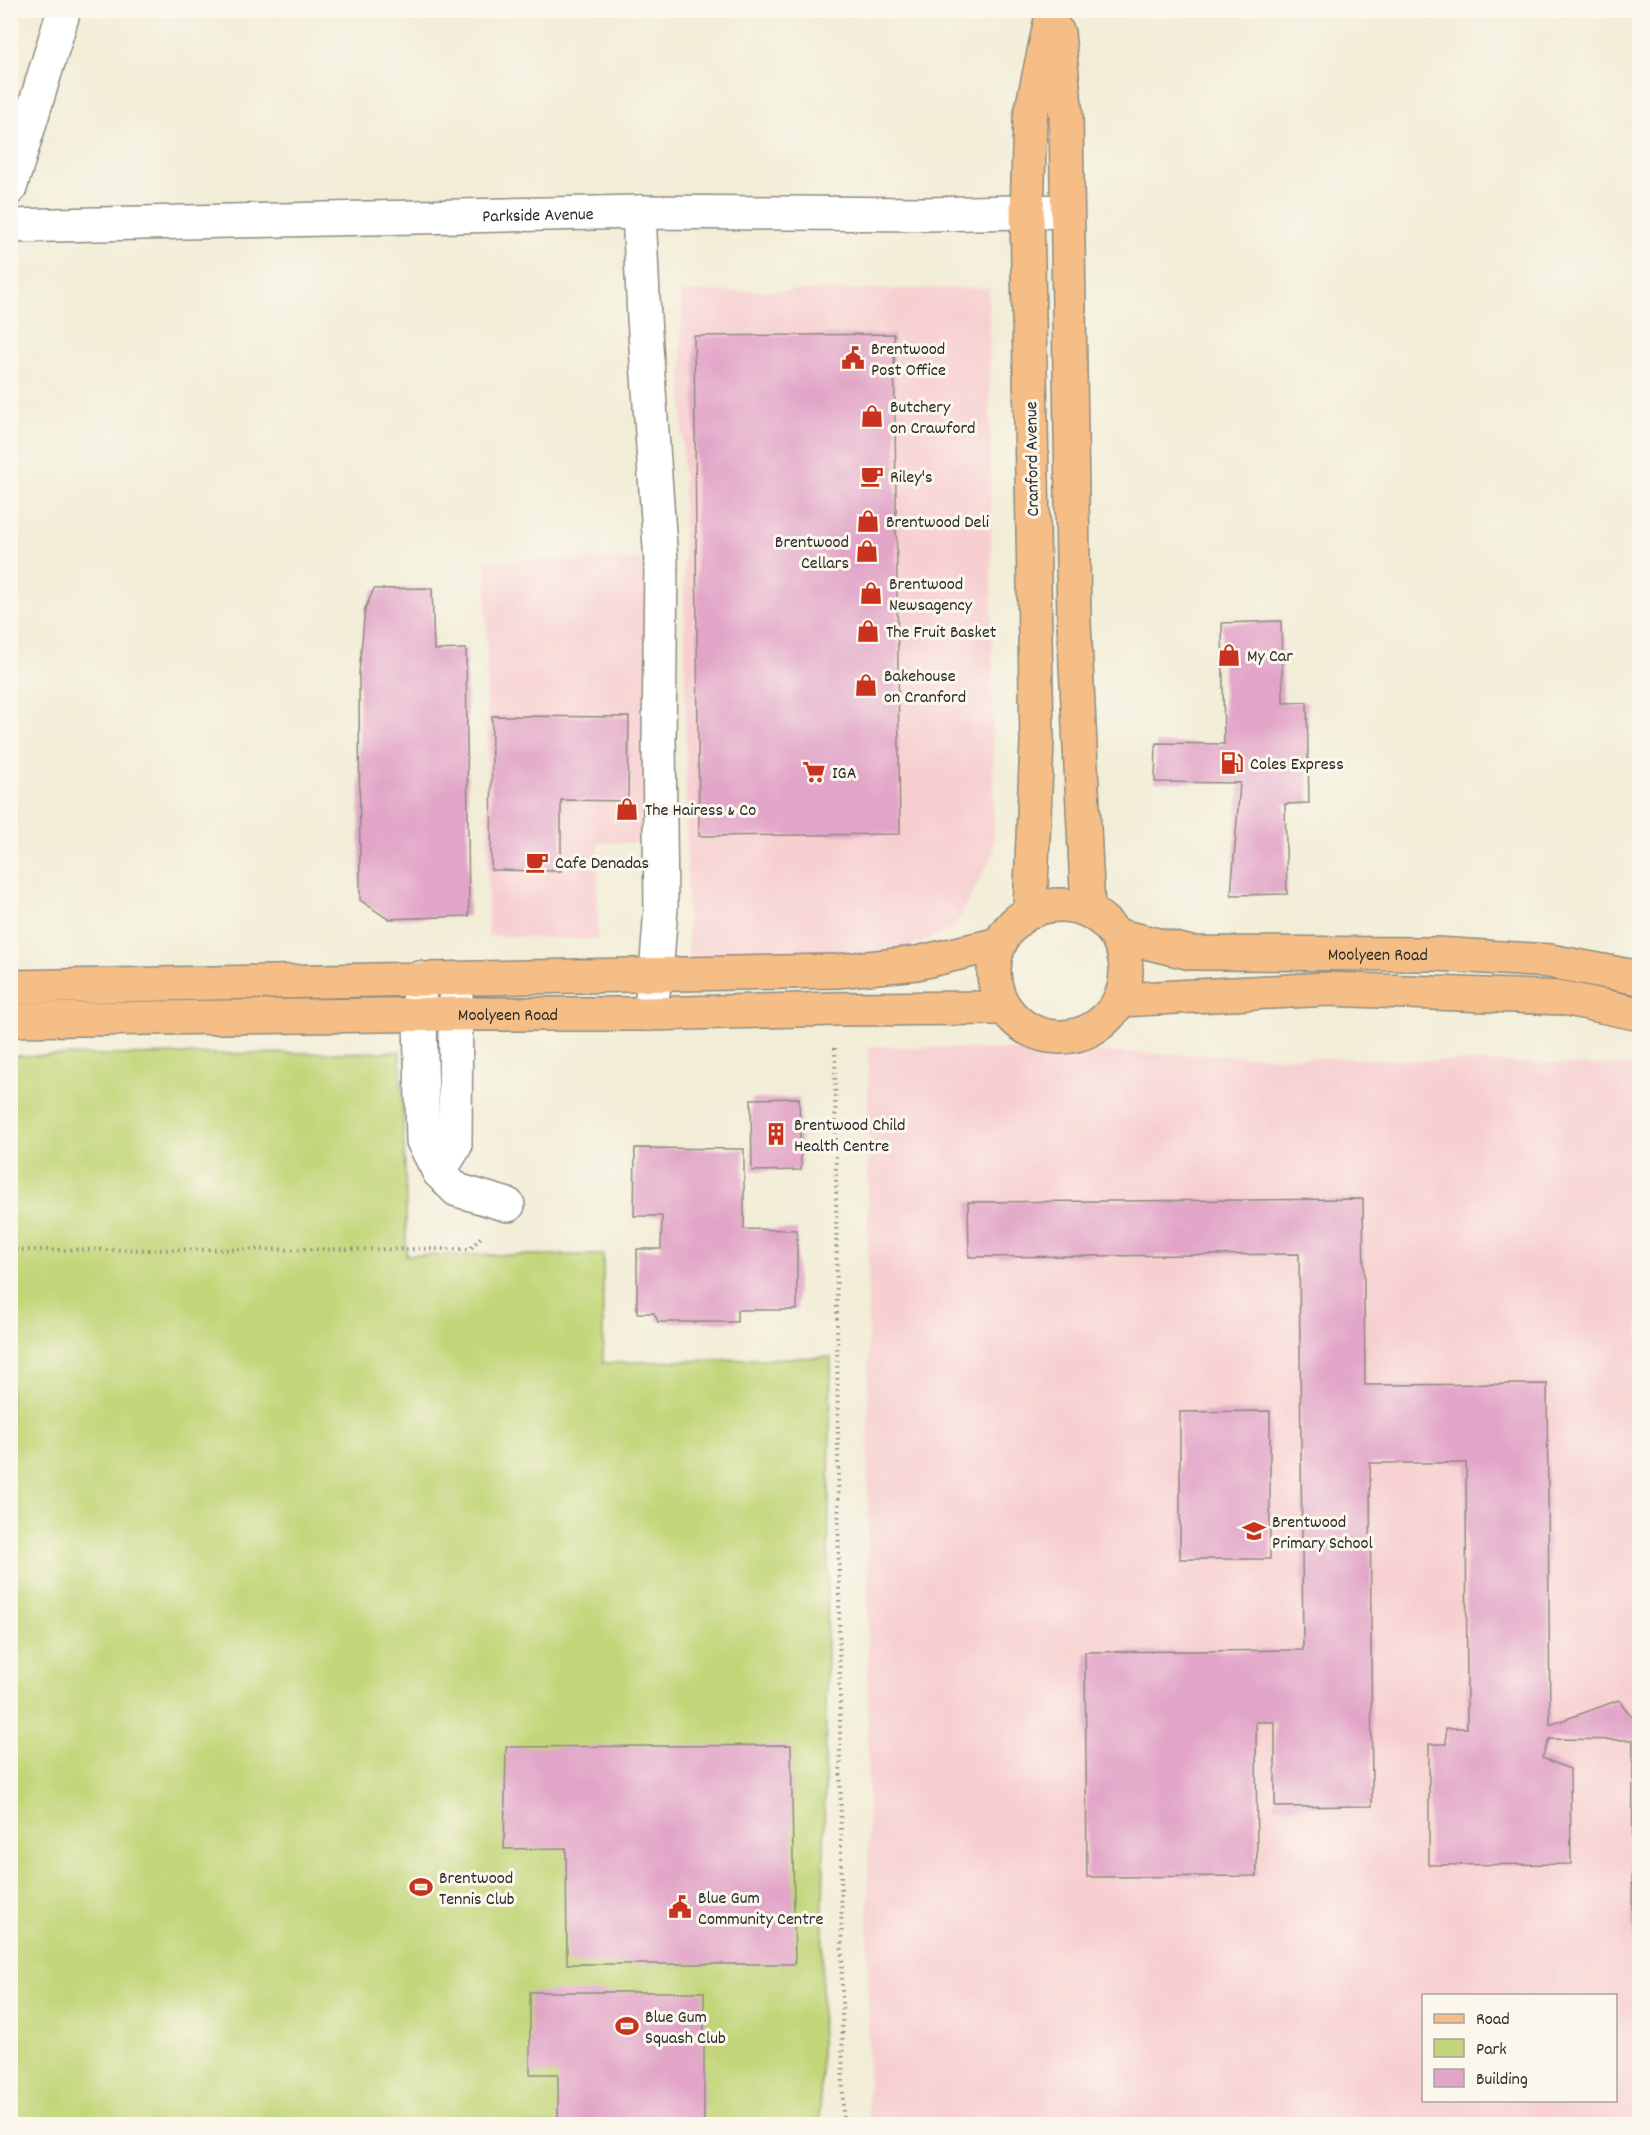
<svg xmlns="http://www.w3.org/2000/svg" width="1650" height="2135" font-family="Dekko,sans-serif">
  <rect width="100%" height="100%" fill="#fbf7ec"/>
  <filter id="ink" filterUnits="userSpaceOnUse"><feTurbulence type="fractalNoise" baseFrequency=".0167" numOctaves="2"/><feDisplacementMap in="SourceGraphic" scale="12" xChannelSelector="R" yChannelSelector="G"/><feConvolveMatrix kernelMatrix="1 2 1 2 8 2 1 2 1" color-interpolation-filters="sRGB"/></filter>
  <filter id="wash" filterUnits="userSpaceOnUse"><feTurbulence type="fractalNoise" baseFrequency=".008" numOctaves="4" result="noise"/><feDisplacementMap in="SourceGraphic" scale="24" xChannelSelector="R" yChannelSelector="G"/><feGaussianBlur stdDeviation="1.35" result="paint"/><feColorMatrix in="noise" values="0 0 0 0 0 0 0 0 0 0 0 0 0 0 0 0 0 1.4 0 .05"/><feComposite in="paint" operator="in"/></filter>
  <g filter="url(#wash)">
    <rect width="100%" height="100%" fill="#f2edd7"/>
    <path fill="#f7cfd0" fill-rule="evenodd" d="M 989,288 L 994,853 L 954,928 L 885,958 L 688,960 L 681,292 Z
      M 486,560 L 670,560 L 671,843 L 598,843 L 598,940 L 488,936 Z
      M 868,1046 L 1639,1066 L 1639,2124 L 868,2124 ZM 1424,1996 L 1616,1996 L 1616,2100 L 1424,2100 Z"/>
    <path fill="#c2d679" stroke="#768052" stroke-width="1.5" d="M 400,1052 L 406,1196 L 406,1255 L 603,1255 L 603,1363 L 831,1357 L 820,2124 L 11,2124 L 10,1056 Z"/>
    <g id="blocks">
      <path fill="#e2a5c8" d="M 894,334 L 900,834 L 699,836 L 694,336 Z
        M 432,588 L 434,650 L 466,649 L 469,916 L 388,919 L 360,900 L 359,673 L 365,609 L 374,589 Z
        M 1281,621 L 1283,703 L 1307,702 L 1309,803 L 1285,804 L 1287,894 L 1231,895 L 1240,783 L 1155,782 L 1156,743 L 1224,744 L 1222,623 Z
        M 492,716 L 629,717 L 628,801 L 561,800 L 561,871 L 491,870 Z
        M 799,1098 L 801,1170 L 752,1171 L 751,1099 Z
        M 635,1148 L 744,1149 L 744,1229 L 797,1230 L 797,1310 L 737,1310 L 737,1322 L 658,1322 L 654,1313 L 637,1313 L 637,1249 L 661,1249 L 662,1216 L 634,1216 Z
        M 1363,1199 L 1365,1385 L 1547,1384 L 1550,1725 L 1619,1700 L 1631,1716 L 1640,1723 L 1640,1929 L 1632,1929 L 1633,1740 L 1549,1739 L 1542,1758 L 1570,1769 L 1571,1864 L 1429,1865 L 1429,1744 L 1446,1744 L 1446,1728 L 1467,1728 L 1466,1463 L 1370,1463 L 1372,1806 L 1275,1807 L 1275,1722 L 1256,1722 L 1257,1876 L 1087,1877 L 1085,1652 L 1303,1650 L 1299,1254 L 969,1257 L 968,1202 Z
        M 1270,1411 L 1270,1559 L 1180,1559 L 1180,1412 Z
        M 791,1745 L 795,1964 L 567,1964 L 566,1848 L 504,1849 L 506,1747 Z
        M 530,1992 L 704,1992 L 704,2124 L 558,2124 L 558,2074 L 530,2074 Z"/>
    </g>
  </g>
  <g filter="url(#ink)">
    <use href="#blocks" fill-opacity="0" stroke="#8e8c81" stroke-width="1.5"/>
    <g fill="none" stroke-linecap="round" stroke-linejoin="round">
      <g stroke="#8e8c81" stroke-width="36">
        <g id="minor">
          <path d="M 10,188 L 64,10"/>
          <path d="M 639,212 L 644,318 L 661,562 L 659,741 L 661,908 L 656,975 L 649,1014"/>
          <path id="s1" d="M 10,226 L 639,212 L 925,214 L 1066,211"/>
          <path d="M 419,978 L 423,1141 L 439,1172 L 457,1190 L 508,1205"/>
          <path d="M 439,1172 L 455,1146 L 456,985"/>
        </g>
      </g>
      <g stroke="#8e8c81" stroke-width="36">
        <g id="major">
          <path d="M 1058,33 L 1066,116 L 1074,623 L 1088,910"/>
          <circle cx="1060" cy="971" r="66"/>
          <path d="M 1030,911 L 1037,741 L 1027,212 L 1030,118 L 1053,10"/>
          <path id="s2" d="M 1116,935 L 1191,953 L 1437,954 L 1550,961 L 1640,978"/>
          <path d="M 10,987 L 837,971 L 917,963 L 999,944"/>
          <path d="M 1120,1000 L 1327,989 L 1563,998 L 1640,1014"/>
          <path id="s3" d="M 10,1020 L 457,1014 L 649,1014 L 835,1009 L 1005,1008"/>
        </g>
      </g>
      <path stroke="#8e8c81" stroke-width="4" stroke-dasharray="1.5 4.5" stroke-linecap="butt" d="M 835,1048 L 843,2124
        M 10,1250 L 470,1249 L 481,1237"/>
      <use href="#minor" stroke="#fff" stroke-width="33"/>
      <use href="#major" stroke="#f6be87" stroke-width="33"/>
    </g>
  </g>
  <defs>
    <g id="civic-bare" transform="scale(1.8)"><path d="M-.6-6.5H3V-4.5H.6V-3L4-1V1h2V6H-6V1h2V-1L-.6-3ZM-1.2 2.5V6h2.4V2.5Z" fill="#c8321e" stroke="#fbf7ec" stroke-width="2.5" paint-order="stroke"/></g>
    <g id="shop-bare" transform="scale(1.8)"><path d="M-5-2.5h2.3a2.7 3.5 0 0 1 5.4 0H5L5.5 6h-11ZM-1.5-2.5h3a1.5 2.3 0 0 0-3 0Z" fill="#c8321e" stroke="#fbf7ec" stroke-width="2.5" paint-order="stroke"/></g>
    <g id="cafe-bare" transform="scale(1.8)"><path d="M-5.5-4.5H6V0H3Q3 3.5 0 3.5H-2.5Q-5.5 3.5-5.5 0ZM3-3.2v2h1.7v-2ZM-6 4.5H4V6H-6Z" fill="#c8321e" stroke="#fbf7ec" stroke-width="2.5" paint-order="stroke"/></g>
    <g id="fuel-bare" transform="scale(1.8)"><path d="M-5.5-6h7V0h2V4h1.3V-2.5L3-4.5l.8-.8L6-3V5H2.5V1h-1V6h-7ZM-4.2-4.7v3.2H.2V-4.7Z" fill="#c8321e" stroke="#fbf7ec" stroke-width="2.5" paint-order="stroke"/></g>
    <g id="supermarket-bare" transform="scale(1.8)"><path d="M-6-5.5h2.5l.6 2H6L4.5 2H-2.5L-4.4-4H-6ZM-1.5 3.2a1.3 1.3 0 1 0 .1 0ZM3 3.2a1.3 1.3 0 1 0 .1 0Z" fill="#c8321e" stroke="#fbf7ec" stroke-width="2.5" paint-order="stroke"/></g>
    <g id="building-bare" transform="scale(1.8)"><path d="M-4-6H4V6H1V3H-1V6H-4ZM-2.5-4.3h1.7v1.8h-1.7ZM.8-4.3h1.7v1.8H.8ZM-2.5-1h1.7V.8h-1.7ZM.8-1h1.7V.8H.8Z" fill="#c8321e" stroke="#fbf7ec" stroke-width="2.5" paint-order="stroke"/></g>
    <g id="school-bare" transform="scale(1.8)"><path d="M0-5L7-2L0 1L-7-2ZM-4 1L0 2.5L4 1V4Q0 6-4 4Z" fill="#c8321e" stroke="#fbf7ec" stroke-width="2.5" paint-order="stroke"/></g>
    <g id="stadium-bare" transform="scale(1.8)"><path d="M0-5a6.5 5 0 1 0 0 10a6.5 5 0 1 0 0-10ZM-3.5-1.8h7v3.6h-7Z" fill="#c8321e" stroke="#fbf7ec" stroke-width="2.5" paint-order="stroke"/></g>
  </defs>
  <g fill-rule="evenodd">
    <use href="#civic-bare" x="853" y="358"/>
    <use href="#shop-bare" x="872" y="416"/>
    <use href="#cafe-bare" x="872" y="476"/>
    <use href="#shop-bare" x="868" y="521"/>
    <use href="#shop-bare" x="867" y="551"/>
    <use href="#shop-bare" x="871" y="593"/>
    <use href="#shop-bare" x="868" y="631"/>
    <use href="#shop-bare" x="1229" y="655"/>
    <use href="#shop-bare" x="866" y="685"/>
    <use href="#fuel-bare" x="1232" y="763"/>
    <use href="#supermarket-bare" x="814" y="772"/>
    <use href="#shop-bare" x="627" y="809"/>
    <use href="#cafe-bare" x="537" y="862"/>
    <use href="#building-bare" x="776" y="1134"/>
    <use href="#school-bare" x="1254" y="1531"/>
    <use href="#stadium-bare" x="421" y="1887"/>
    <use href="#civic-bare" x="680" y="1907"/>
    <use href="#stadium-bare" x="627" y="2026"/>
  </g>
  <g text-anchor="middle" stroke-width="6" stroke-linejoin="round" paint-order="stroke">
    <g font-size="18" fill="#2b2b2b" stroke="#fbf7ec">
      <text dy="6" stroke="none"><textPath href="#s1" startOffset="528">Parkside Avenue</textPath></text>
      <text transform="translate(1031 459) rotate(-91)" y="6">Cranford Avenue</text>
      <text dy="6" stroke="none"><textPath href="#s2" startOffset="264">Moolyeen Road</textPath></text>
      <text dy="6" stroke="none"><textPath href="#s3" startOffset="498">Moolyeen Road</textPath></text>
    </g>
    <g font-size="18" fill="#2b2b2b" stroke="#fbf7ec" text-anchor="start">
      <text x="871" y="354">Brentwood<tspan x="871" dy="21">Post Office</tspan></text>
      <text x="890" y="412">Butchery<tspan x="890" dy="21">on Crawford</tspan></text>
      <text x="890" y="482">Riley's</text>
      <text x="886" y="527">Brentwood Deli</text>
      <text x="849" y="547" text-anchor="end">Brentwood<tspan x="849" dy="21">Cellars</tspan></text>
      <text x="889" y="589">Brentwood<tspan x="889" dy="21">Newsagency</tspan></text>
      <text x="886" y="637">The Fruit Basket</text>
      <text x="1247" y="661">My Car</text>
      <text x="884" y="681">Bakehouse<tspan x="884" dy="21">on Cranford</tspan></text>
      <text x="1250" y="769">Coles Express</text>
      <text x="832" y="778">IGA</text>
      <text x="645" y="815">The Hairess &amp; Co</text>
      <text x="555" y="868">Cafe Denadas</text>
      <text x="794" y="1130">Brentwood Child<tspan x="794" dy="21">Health Centre</tspan></text>
      <text x="1272" y="1527">Brentwood<tspan x="1272" dy="21">Primary School</tspan></text>
      <text x="439" y="1883">Brentwood<tspan x="439" dy="21">Tennis Club</tspan></text>
      <text x="698" y="1903">Blue Gum<tspan x="698" dy="21">Community Centre</tspan></text>
      <text x="645" y="2022">Blue Gum<tspan x="645" dy="21">Squash Club</tspan></text>
    </g>
  </g>
  <rect width="1650" height="2135" fill="none" stroke="#fbf7ec" stroke-width="36"/>
  <rect x="1422" y="1994" width="195" height="108" fill="#fbf7ec" stroke="#a8a59f" stroke-width="1.5"/>
  <rect x="1434" y="2014" width="30" height="9" fill="#f6be87" stroke="#a8a59f" stroke-width="1.5"/>
  <text x="1476" y="2024" font-size="18" fill="#2b2b2b">Road</text>
  <rect x="1434" y="2039" width="30" height="18" fill="#c2d679" stroke="#a8a59f" stroke-width="1.5"/>
  <text x="1476" y="2054" font-size="18" fill="#2b2b2b">Park</text>
  <rect x="1434" y="2069" width="30" height="18" fill="#e2a5c8" stroke="#a8a59f" stroke-width="1.5"/>
  <text x="1476" y="2084" font-size="18" fill="#2b2b2b">Building</text>
</svg>
